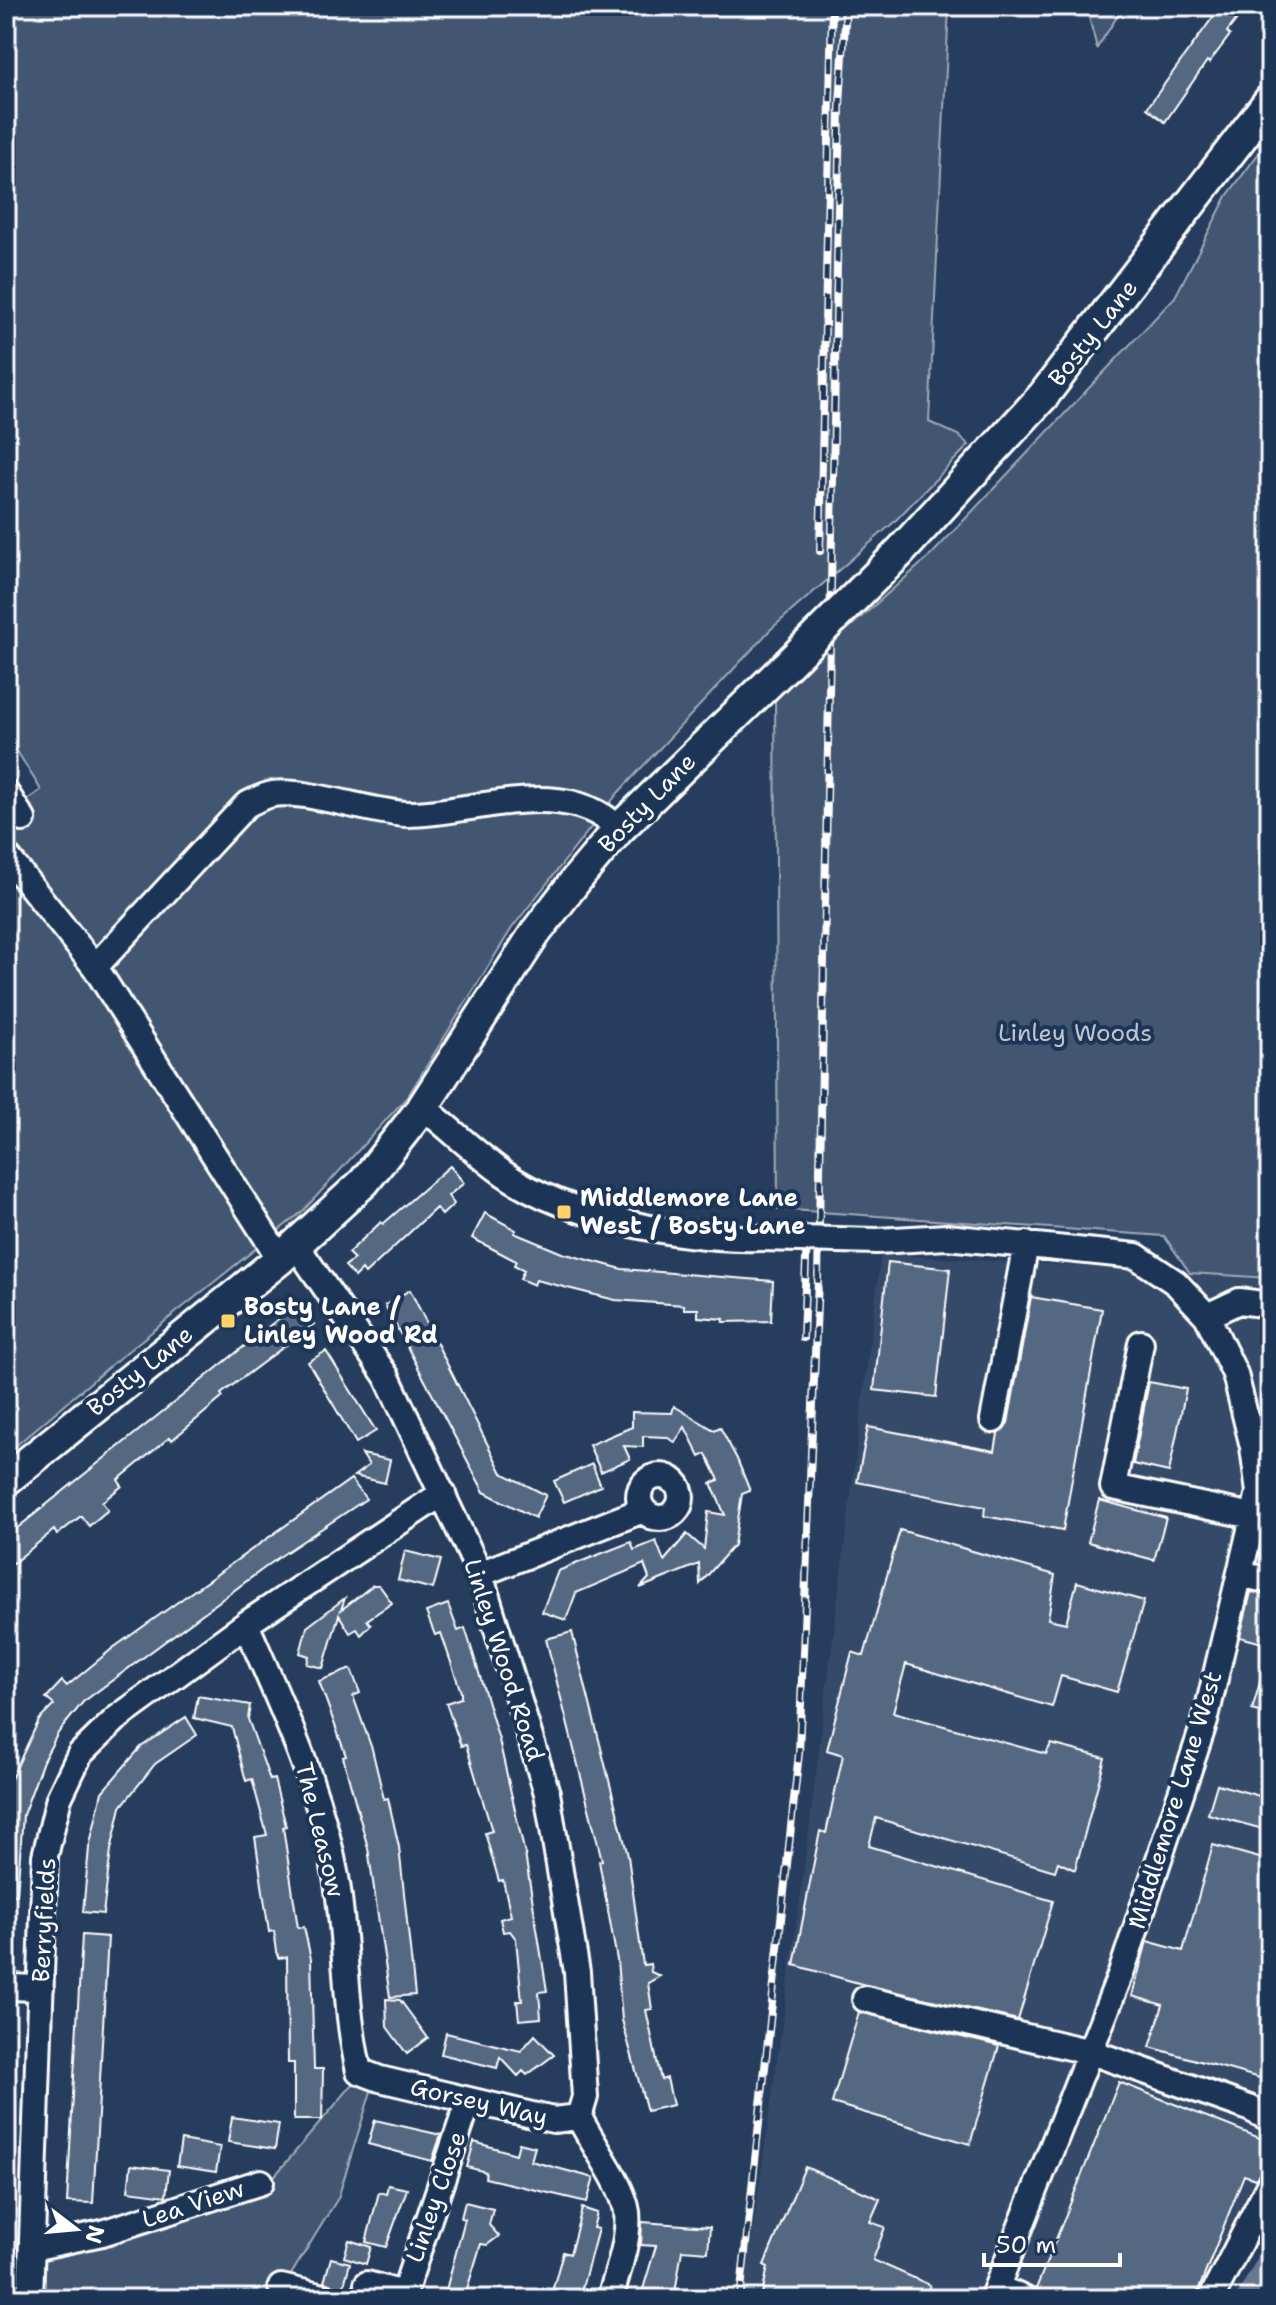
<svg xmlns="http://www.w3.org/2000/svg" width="1276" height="2305" font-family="'Shantell Sans',sans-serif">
  <rect width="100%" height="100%" fill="#263d5e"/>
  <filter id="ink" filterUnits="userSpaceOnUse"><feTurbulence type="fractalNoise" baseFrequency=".0125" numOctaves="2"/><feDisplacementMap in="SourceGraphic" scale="16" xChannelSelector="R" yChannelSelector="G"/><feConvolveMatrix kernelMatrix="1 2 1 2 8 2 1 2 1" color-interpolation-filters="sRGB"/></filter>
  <g filter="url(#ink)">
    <path fill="#344a68" d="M 881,1254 L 1270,1278 L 1270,2206 L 1219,2299 L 743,2299 L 801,1892 Z"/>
    <path fill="#425672" stroke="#a0aab8" stroke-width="2" d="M 6,6 L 949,6 L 929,422 L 958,435 L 969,445 L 893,523 L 771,629 L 618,793 L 512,928 L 408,1096 L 303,1211 L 118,1359 L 6,1454 L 6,800 L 20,805 L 41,790 L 6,733 Z
      M 1086,6 L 1124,6 L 1097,48 Z
      M 1270,138 L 1270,1278 L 1190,1273 L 1164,1236 L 778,1209 L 775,694 L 932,554 L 1175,297 L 1227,196 Z
      M 358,2078 L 373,2085 L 338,2198 L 276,2299 L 36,2299 L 37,2257 L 260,2193 Z"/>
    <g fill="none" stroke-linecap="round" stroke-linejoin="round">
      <path stroke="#67788e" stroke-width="18" d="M 1245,2299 L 1270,2254"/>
    </g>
    <path fill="#556781" stroke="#fff" stroke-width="2" d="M 1221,6 L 1247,6 L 1227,32 L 1230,35 L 1209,63 L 1207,61 L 1165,122 L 1147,108 Z
      M 450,1166 L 464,1183 L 448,1196 L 454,1204 L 442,1215 L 436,1208 L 365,1274 L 362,1270 L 355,1277 L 345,1266 L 354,1259 L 348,1253 L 381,1222 L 383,1224 Z
      M 485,1213 L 516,1230 L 514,1233 L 562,1253 L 622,1269 L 773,1281 L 771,1321 L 723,1322 L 724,1319 L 698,1317 L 698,1309 L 684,1309 L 684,1305 L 615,1300 L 536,1280 L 534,1285 L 520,1279 L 524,1270 L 514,1265 L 516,1261 L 472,1238 Z
      M 888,1262 L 950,1269 L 936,1397 L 874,1390 Z
      M 410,1290 L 502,1473 L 546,1495 L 535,1518 L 484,1492 L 385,1305 Z
      M 1031,1297 L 1102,1309 L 1063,1530 L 984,1516 L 985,1507 L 857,1482 L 868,1427 L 995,1451 L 998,1434 L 1008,1423 Z
      M 298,1303 L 314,1324 L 221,1394 L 223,1397 L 172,1440 L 170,1437 L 118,1480 L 122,1486 L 102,1502 L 108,1510 L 89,1526 L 81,1516 L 57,1535 L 54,1530 L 6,1569 L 6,1537 Z
      M 326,1351 L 376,1431 L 356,1443 L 308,1362 Z
      M 1149,1382 L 1186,1389 L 1169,1472 L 1133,1464 Z
      M 674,1406 L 714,1430 L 720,1427 L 737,1459 L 750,1491 L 742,1494 L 734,1545 L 700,1584 L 699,1564 L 640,1588 L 649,1578 L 644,1564 L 576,1593 L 566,1620 L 542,1612 L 558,1571 L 590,1558 L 631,1542 L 634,1550 L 656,1541 L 664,1561 L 687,1534 L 704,1549 L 708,1512 L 725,1515 L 711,1483 L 719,1480 L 706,1454 L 700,1457 L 685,1427 L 675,1442 L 666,1437 L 643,1436 L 643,1447 L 624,1446 L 630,1459 L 601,1472 L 589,1445 L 632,1427 L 632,1412 L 672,1413 Z
      M 362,1454 L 390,1460 L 385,1483 L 354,1476 L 369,1465 Z
      M 592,1464 L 601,1486 L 564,1502 L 554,1481 Z
      M 351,1479 L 366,1499 L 282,1555 L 83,1702 L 58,1733 L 43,1761 L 23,1815 L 17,1895 L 6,1894 L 6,1780 L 10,1781 L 39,1720 L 54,1705 L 46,1698 L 62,1681 L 67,1686 L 113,1648 Z
      M 1099,1500 L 1166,1518 L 1154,1560 L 1088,1542 Z
      M 900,1530 L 1055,1575 L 1048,1619 L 1066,1623 L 1077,1582 L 1144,1601 L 1117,1692 L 1061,1676 L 1052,1707 L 906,1664 L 893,1712 L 1046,1754 L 1051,1744 L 1105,1758 L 1075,1870 L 1058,1862 L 1055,1871 L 876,1818 L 869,1846 L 1053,1901 L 1018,2020 L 862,1984 L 794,1965 L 820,1831 L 826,1833 L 843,1755 L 827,1750 L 852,1652 L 864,1656 Z
      M 405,1551 L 441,1560 L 433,1589 L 398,1580 Z
      M 373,1585 L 379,1585 L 392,1603 L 367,1620 L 371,1625 L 361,1635 L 357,1629 L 350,1633 L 339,1615 L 323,1668 L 307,1664 L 309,1656 L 300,1653 L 307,1627 L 345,1598 L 341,1610 Z
      M 1251,1592 L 1270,1596 L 1270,1645 L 1240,1637 Z
      M 448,1604 L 458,1631 L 465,1628 L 473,1653 L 499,1740 L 525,1854 L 547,1991 L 539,1992 L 541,2018 L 519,2020 L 517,2001 L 522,2001 L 516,1939 L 510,1931 L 503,1932 L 500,1919 L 511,1916 L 503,1880 L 499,1881 L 485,1833 L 492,1831 L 466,1745 L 461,1746 L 446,1703 L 461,1698 L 461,1692 L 441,1633 L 435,1635 L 426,1612 Z
      M 572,1632 L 628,1856 L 643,1965 L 650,1964 L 651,1972 L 660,1976 L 648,1983 L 652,2009 L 646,2010 L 661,2080 L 667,2078 L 673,2105 L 647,2111 L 622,2020 L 617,1960 L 599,1861 L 602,1860 L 546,1639 Z
      M 1266,1662 L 1270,1662 L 1270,1715 L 1252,1710 Z
      M 351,1669 L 360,1693 L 353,1696 L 372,1749 L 384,1799 L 388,1798 L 399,1847 L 415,1995 L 390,1997 L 368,1848 L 343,1757 L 346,1756 L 319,1681 Z
      M 198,1696 L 250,1705 L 248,1719 L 270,1780 L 274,1779 L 286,1826 L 283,1827 L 298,1928 L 304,1927 L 311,1959 L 314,2069 L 323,2069 L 322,2120 L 294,2120 L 294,2063 L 288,2063 L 287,1957 L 278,1958 L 274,1931 L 269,1932 L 255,1837 L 267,1835 L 252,1779 L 246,1781 L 232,1727 L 194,1718 Z
      M 186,1717 L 197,1735 L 155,1764 L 121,1807 L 111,1850 L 103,1914 L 83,1912 L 89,1848 L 102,1792 L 141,1747 Z
      M 1217,1784 L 1270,1799 L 1270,1831 L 1208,1814 Z
      M 1213,1845 L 1270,1861 L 1270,2081 L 1150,2047 L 1163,2005 L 1132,1996 L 1147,1941 L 1183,1951 Z
      M 82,1935 L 108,1937 L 93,2203 L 67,2202 Z
      M 386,1999 L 400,2000 L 428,2038 L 407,2054 L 387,2027 Z
      M 859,2012 L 999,2046 L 970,2144 L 832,2103 Z
      M 446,2033 L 521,2051 L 535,2035 L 554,2055 L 527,2075 L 523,2071 L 518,2076 L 500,2057 L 497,2068 L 441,2054 Z
      M 1119,2082 L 1270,2142 L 1264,2170 L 1255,2179 L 1244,2175 L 1195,2299 L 1061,2299 L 1036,2289 Z
      M 232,2117 L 279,2124 L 275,2149 L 228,2142 Z
      M 375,2120 L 441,2135 L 432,2161 L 368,2144 Z
      M 181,2140 L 220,2147 L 216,2172 L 177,2166 Z
      M 474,2142 L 516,2154 L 519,2143 L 535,2147 L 531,2161 L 594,2178 L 587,2202 L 485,2178 L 486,2172 L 467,2167 Z
      M 131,2165 L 169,2170 L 166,2196 L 128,2191 Z
      M 805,2167 L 880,2199 L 870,2222 L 885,2227 L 873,2260 L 930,2285 L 924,2299 L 761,2299 L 768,2267 L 764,2265 Z
      M 388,2185 L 407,2189 L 386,2247 L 366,2242 L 379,2192 L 386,2194 Z
      M 465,2202 L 493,2209 L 489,2225 L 499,2236 L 487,2245 L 481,2244 L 464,2299 L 449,2299 L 451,2292 L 446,2290 L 465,2219 L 461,2218 Z
      M 582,2208 L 597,2213 L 593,2228 L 598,2229 L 579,2299 L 550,2299 L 563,2252 L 570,2254 Z
      M 642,2222 L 710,2227 L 708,2252 L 682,2250 L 674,2299 L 652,2299 L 654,2292 L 643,2289 L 656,2246 L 641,2245 Z
      M 349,2240 L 371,2247 L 366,2264 L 344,2257 Z
      M 331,2258 L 350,2263 L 343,2289 L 324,2282 Z"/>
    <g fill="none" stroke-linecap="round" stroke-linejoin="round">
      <g stroke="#fff" stroke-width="30">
        <path id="minor" d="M 6,793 L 23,819
          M 6,855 L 95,967 L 280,1259
          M 95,967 L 246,805 C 254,801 261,797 269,795 C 297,786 374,814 408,814 C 474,814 564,774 619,829
          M 423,1107 C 449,1128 475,1153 503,1173 C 567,1218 684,1240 761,1238
          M 877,1241 L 947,1237 L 1136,1256 L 1176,1283 L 1207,1316 L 1235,1374 L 1253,1447 L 1259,1492 L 1205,1721 L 1121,1973 L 992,2299
          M 296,1245 L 387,1377 L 480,1574 L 547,1793 L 577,1972 L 585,2097 L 579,2117
          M 1207,1316 L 1239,1301 L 1270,1305
          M 1141,1343 L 1113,1487 L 1253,1516
          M 993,1420 L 1026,1244
          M639 1497a21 21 0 1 1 42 0a21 21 0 1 1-42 0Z
          M 480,1574 L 643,1510
          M 1240,1574 L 1270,1581
          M 246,1624 C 282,1707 320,1788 336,1877 C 347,1941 344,2007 359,2071 L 380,2079 L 553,2120 L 579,2117
          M 6,1987 L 41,1988
          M 865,1999 L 1091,2052 L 1249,2108 L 1270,2119
          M 579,2117 C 592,2144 623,2184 627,2212 C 630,2240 617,2272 610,2299
          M 32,2248 L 102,2233 L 261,2182
          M 367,2284 L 404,2294
          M 281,2287 L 332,2299
          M 997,2287 L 1024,2299
          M 30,2299 L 45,1856 L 59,1798 L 80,1754 L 116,1719 L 246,1624 L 443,1493
          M 402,2299 L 469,2100
          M 1211,2299 L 1270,2183"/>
      </g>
      <g stroke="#fff" stroke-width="36">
        <path id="major" d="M 898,554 L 1043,396 L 1270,100
          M 6,1480 L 280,1259 L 364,1182 L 423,1107 L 536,932 L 576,880 L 619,829 L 786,666"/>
      </g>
      <use href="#minor" stroke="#1d3557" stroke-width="24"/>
      <use href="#major" stroke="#1d3557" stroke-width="30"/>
      <g stroke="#fff" stroke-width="8">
        <path id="rail" d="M 820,551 L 832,6
          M 803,1338 L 807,1234
          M 740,2299 L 799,1753 L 818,1279 L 840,105 L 846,6"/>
      </g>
      <use href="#rail" stroke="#1d3557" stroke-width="5" stroke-dasharray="15" stroke-linecap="butt"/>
      <g stroke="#fff" stroke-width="30" stroke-linecap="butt">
        <path id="minor-bridge" d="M 761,1238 L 877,1241"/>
      </g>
      <g stroke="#fff" stroke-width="36" stroke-linecap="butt">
        <path id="major-bridge" d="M 786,666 L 898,554"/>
      </g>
      <use href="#minor-bridge" stroke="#1d3557" stroke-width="24"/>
      <use href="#major-bridge" stroke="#1d3557" stroke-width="30"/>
    </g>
  </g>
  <g fill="#ffd166" stroke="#1d3557" stroke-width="3">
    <rect x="556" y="1204" width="16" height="16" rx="4"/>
    <rect x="220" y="1313" width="16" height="16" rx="4"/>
  </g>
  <g text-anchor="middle" stroke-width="8" stroke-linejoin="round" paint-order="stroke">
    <g font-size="24" fill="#fff" stroke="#1d3557">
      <text transform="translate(1093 333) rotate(-52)" y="8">Bosty Lane</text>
      <text transform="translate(647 803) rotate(-46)" y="8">Bosty Lane</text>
      <text transform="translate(140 1371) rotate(-39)" y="8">Bosty Lane</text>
      <text transform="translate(504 1660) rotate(72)" y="8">Linley Wood Road</text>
      <text transform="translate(1175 1800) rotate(-73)" y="8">Middlemore Lane West</text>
      <text transform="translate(320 1830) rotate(76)" y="8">The Leasow</text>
      <text transform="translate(44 1920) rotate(-87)" y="8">Berryfields</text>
      <text transform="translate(479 2102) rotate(13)" y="8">Gorsey Way</text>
      <text transform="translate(436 2197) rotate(-71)" y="8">Linley Close</text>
      <text transform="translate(193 2204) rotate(-18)" y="8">Lea View</text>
    </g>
    <g font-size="24" fill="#bdc4ce" stroke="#1d3557">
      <text x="1075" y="1041">Linley Woods</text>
    </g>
    <g font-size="24" font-weight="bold" fill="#fff" stroke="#1d3557" text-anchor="start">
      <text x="580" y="1206">Middlemore Lane<tspan x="580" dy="28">West / Bosty Lane</tspan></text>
      <text x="244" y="1315">Bosty Lane /<tspan x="244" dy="28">Linley Wood Rd</tspan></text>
    </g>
  </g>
  <rect width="1276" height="2305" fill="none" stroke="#1d3557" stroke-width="32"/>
  <rect x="16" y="16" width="1244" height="2273" fill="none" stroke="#fff" stroke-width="3" filter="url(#ink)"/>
  <g transform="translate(76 2229) rotate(106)" stroke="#1d3557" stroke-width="6" paint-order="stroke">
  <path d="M0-6L14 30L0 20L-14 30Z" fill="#ffffff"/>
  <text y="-12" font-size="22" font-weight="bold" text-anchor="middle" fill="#ffffff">N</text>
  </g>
  <path d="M984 2253v12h136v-12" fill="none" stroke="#ffffff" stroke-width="4"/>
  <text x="996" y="2253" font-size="24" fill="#ffffff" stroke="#1d3557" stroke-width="6" paint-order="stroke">50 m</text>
</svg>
